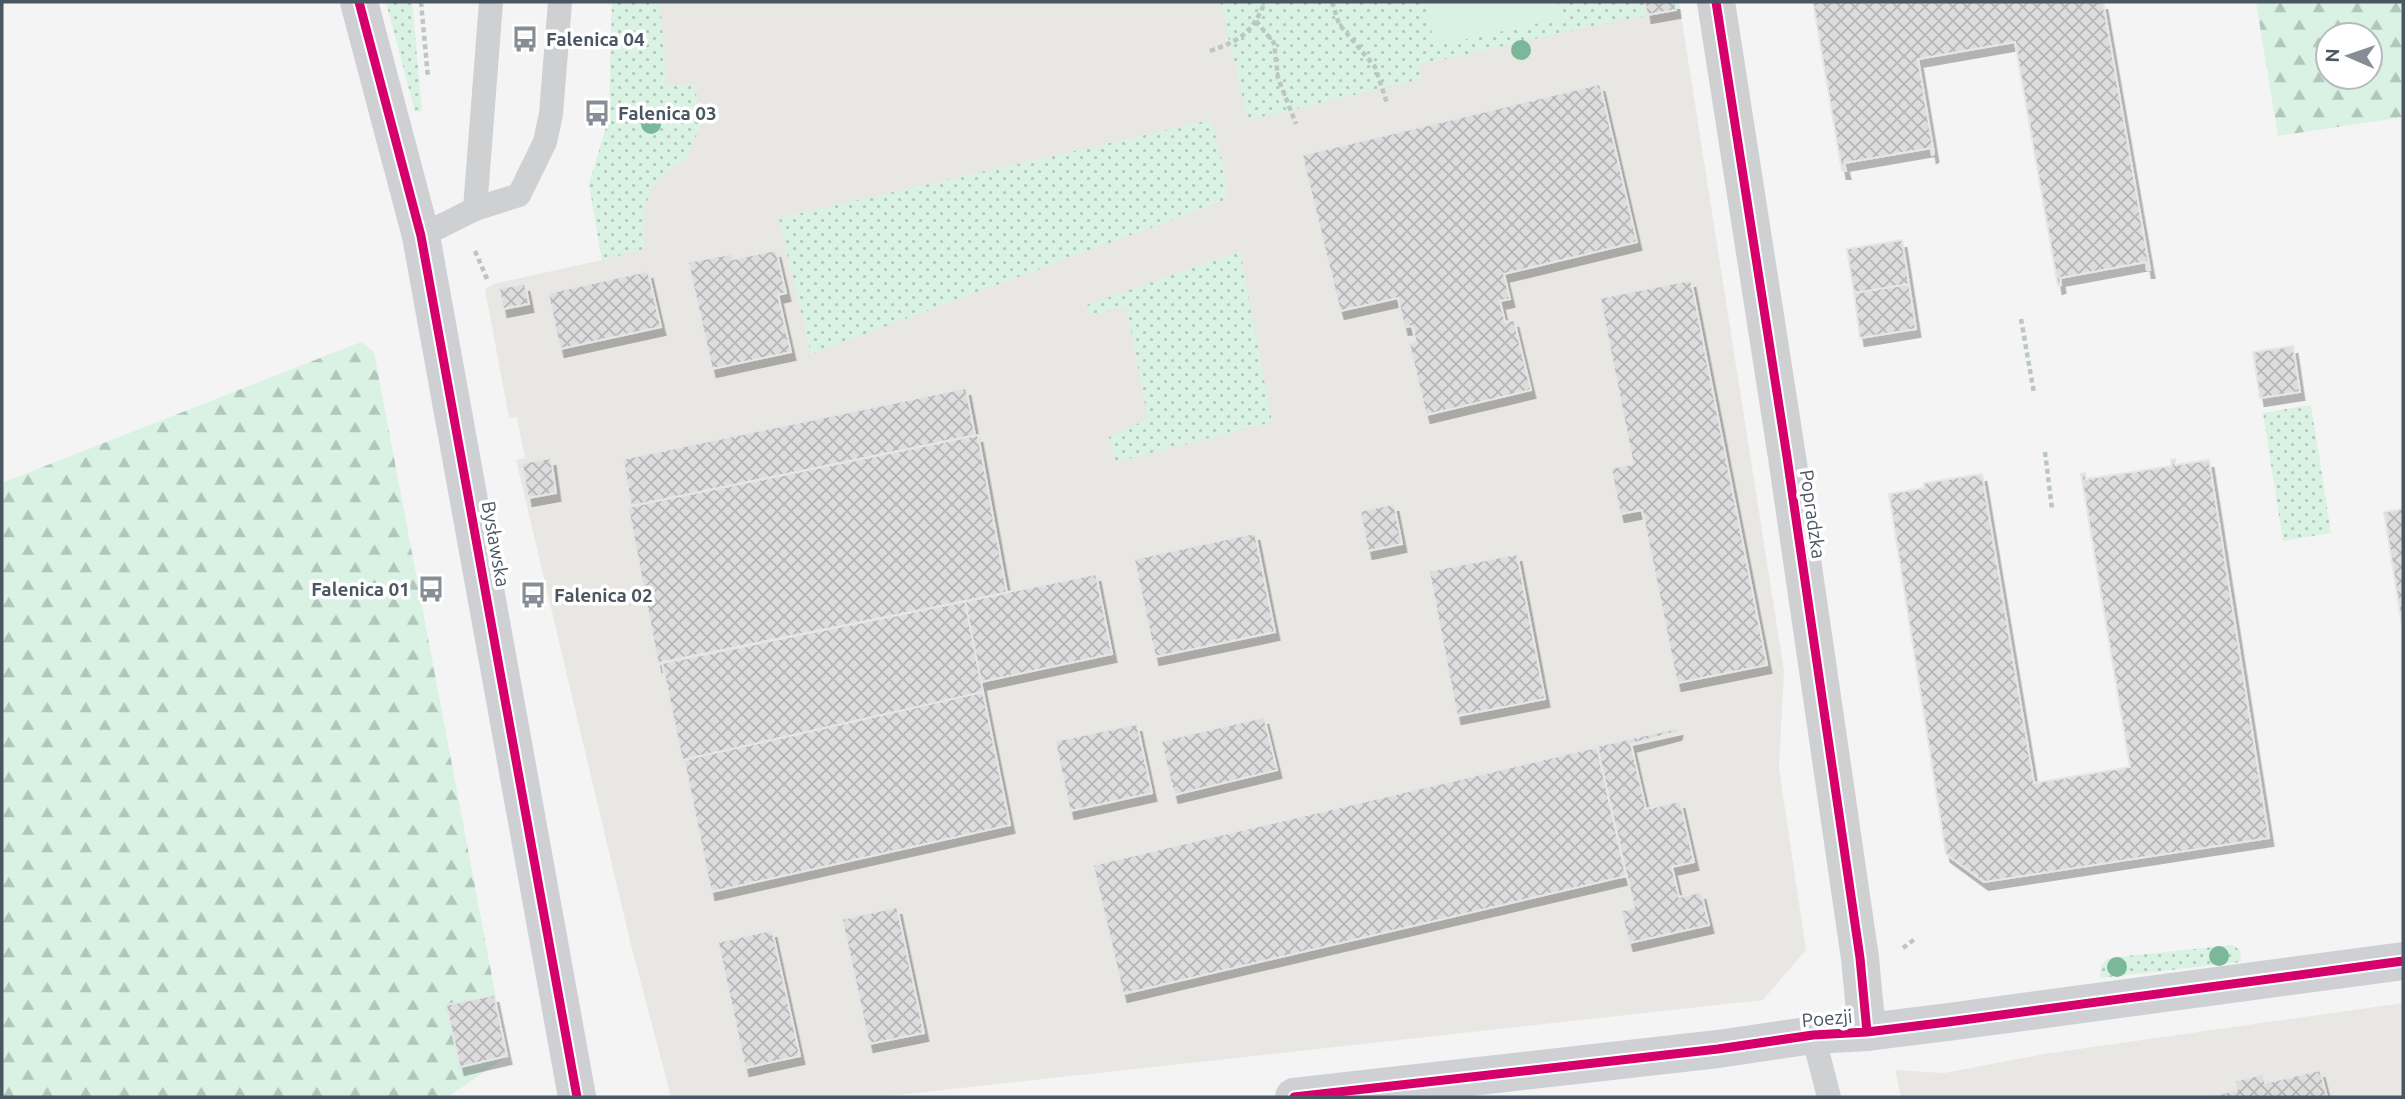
<svg xmlns="http://www.w3.org/2000/svg" width="2405" height="1099" font-family="Ubuntu,sans-serif">
  <defs>
    <pattern id="green-dots" width="8" height="8" patternUnits="userSpaceOnUse" patternTransform="scale(1.75)"><rect width="8" height="8" fill="#d9f2e3"/><path d="M2 2h.1M6 6h.1" fill="none" stroke="#b2c7bb" stroke-width="1.8" stroke-linecap="round"/></pattern>
    <pattern id="forest-firs" width="22" height="20" patternUnits="userSpaceOnUse" patternTransform="scale(1.75)"><rect width="22" height="20" fill="#d9f2e3"/><path d="M5 1l3.5 6h-7zM16 11l3.5 6h-7z" fill="#b2c7bb"/></pattern>
    <pattern id="building-cross-hatch" width="8" height="8" patternUnits="userSpaceOnUse" patternTransform="scale(1.75)"><rect width="8" height="8" fill="#ddddde"/><path d="M0 0l8 8M0 8l8-8" fill="none" stroke="#b5b6b7"/></pattern>
    <filter id="shadow"><feDropShadow dx="4.5" dy="8" stdDeviation="0" flood-color="#0004"/></filter>
  </defs>
  <rect width="100%" height="100%" fill="#f4f4f4"/>
  <path fill="#e8e7e3" d="M 612,2 L 1679,2 L 1784,671 L 1779,768 L 1806,950 L 1763,1000 L 880,1097 L 671,1097 L 630,941 L 516,460 L 525,458 L 517,417 L 509,418 L 485,289 L 493,284 L 602,260 L 589,184 L 609,118 Z
    M 2403,1003 L 2403,1097 L 1901,1097 L 1895,1070 L 1944,1073 L 2044,1054 Z"/>
  <path fill="url(#green-dots)" d="M 386,2 L 412,2 L 422,111 L 415,112 Z
    M 612,2 L 660,2 L 667,85 L 694,84 L 702,123 L 685,161 C 646,178 641,210 644,249 L 602,260 L 589,184 L 609,118 Z
    M 1220,2 L 1679,2 L 1680,9 L 1587,27 L 1419,65 L 1421,79 L 1248,120 Z
    M 1211,120 C 1216,141 1231,181 1225,200 L 811,354 L 779,218 Z
    M 1240,251 L 1272,422 L 1115,462 L 1109,437 L 1148,419 L 1126,306 L 1089,316 L 1087,305 Z
    M 2311,405 L 2331,533 L 2283,541 L 2263,413 Z
    M 2232,945 L 2240,950 L 2241,962 L 2100,978 L 2101,966 L 2108,958 Z"/>
  <path fill="url(#forest-firs)" fill-rule="evenodd" d="M 2256,2 L 2403,2 L 2403,117 L 2278,136 ZM 2328,35 L 2370,35 L 2370,77 L 2328,77 Z
    M 361,342 L 374,352 L 507,1056 L 448,1097 L 2,1097 L 2,483 Z"/>
  <path fill="#d9f2e3" d="M 1425,2 L 1558,2 L 1562,18 L 1435,46 Z"/>
  <path fill="url(#building-cross-hatch)" stroke="#e5e6e7" stroke-width="2" filter="url(#shadow)" d="M 1645,2 L 1675,2 L 1676,10 L 1647,15 Z
    M 1813,2 L 2103,2 L 2150,270 L 2147,270 L 2146,262 L 2060,278 L 2061,285 L 2058,286 L 2015,42 L 1918,59 L 1934,154 L 1932,155 L 1931,148 L 1844,163 L 1846,171 L 1842,171 Z
    M 1600,84 L 1637,242 L 1504,274 L 1510,299 L 1500,301 L 1505,322 L 1514,320 L 1531,390 L 1426,415 L 1409,343 L 1416,342 L 1412,326 L 1404,327 L 1398,298 L 1340,311 L 1302,155 Z
    M 1902,240 L 1909,284 L 1854,293 L 1847,249 Z
    M 776,250 L 786,293 L 778,295 L 791,352 L 712,369 L 688,262 L 731,254 L 733,259 Z
    M 648,271 L 661,327 L 560,349 L 548,293 Z
    M 1691,280 L 1767,665 L 1677,683 L 1642,510 L 1620,514 L 1611,468 L 1633,464 L 1600,298 Z
    M 525,284 L 529,304 L 503,309 L 499,288 Z
    M 1909,284 L 1916,329 L 1860,338 L 1854,293 Z
    M 2293,346 L 2300,392 L 2260,398 L 2253,352 Z
    M 966,388 L 975,435 L 631,506 L 623,459 Z
    M 978,435 L 1007,593 L 658,664 L 628,507 Z
    M 551,458 L 556,493 L 528,498 L 522,463 Z
    M 2175,459 L 2175,465 L 2209,460 L 2269,838 L 1984,882 L 1946,854 L 1889,494 L 1924,488 L 1924,483 L 1982,474 L 2034,783 L 2130,767 L 2081,474 L 2085,473 L 2086,479 L 2172,466 L 2171,460 Z
    M 1394,504 L 1402,544 L 1368,551 L 1360,511 Z
    M 2403,509 L 2403,632 L 2384,512 Z
    M 1255,533 L 1275,632 L 1155,657 L 1134,559 Z
    M 1517,554 L 1545,699 L 1457,716 L 1429,571 Z
    M 1096,574 L 1112,654 L 981,682 L 965,601 Z
    M 965,601 L 983,692 L 682,760 L 662,662 Z
    M 983,692 L 1010,825 L 711,892 L 684,760 Z
    M 1264,717 L 1277,770 L 1174,795 L 1161,741 Z
    M 1137,724 L 1152,793 L 1070,811 L 1055,741 Z
    M 1678,728 L 1677,732 L 1631,744 L 1646,809 L 1680,801 L 1694,862 L 1672,867 L 1679,897 L 1701,892 L 1709,925 L 1629,943 L 1621,911 L 1634,907 L 1597,746 Z
    M 1597,747 L 1626,876 L 1123,994 L 1093,865 Z
    M 897,907 L 924,1033 L 869,1044 L 842,919 Z
    M 772,930 L 800,1056 L 745,1068 L 718,942 Z
    M 494,995 L 507,1056 L 460,1067 L 446,1005 Z
    M 2320,1070 L 2327,1097 L 2206,1097 L 2237,1090 L 2235,1081 L 2263,1074 L 2265,1083 Z"/>
  <g fill="none" stroke-linecap="round" stroke-linejoin="round">
    <path stroke="#bcc7c4" stroke-width="4.5" stroke-dasharray="5 3.5" stroke-linecap="butt" d="M 421,2 L 428,78
      M 1332,2 L 1339,24 L 1375,67 L 1387,103
      M 1256,21 L 1274,43 L 1278,78 L 1296,124
      M 1210,51 C 1241,40 1252,33 1265,2
      M 475,251 L 487,279
      M 2021,319 L 2034,393
      M 2045,452 L 2052,509
      M 1903,948 L 1916,938"/>
    <path stroke="#ced0d2" stroke-width="24" d="M 475,209 L 491,2
      M 421,236 L 475,209 L 519,195 L 545,142 L 551,114 L 560,2
      M 1813,1035 L 1829,1097"/>
    <path stroke="#ced0d2" stroke-width="38" d="M 1716,2 L 1787,457 L 1860,958 L 1867,1032"/>
    <path stroke="#ced0d4" stroke-width="38" d="M 359,2 L 421,236 L 577,1097
      M 1294,1097 L 1718,1049 L 1813,1035 L 1867,1032 L 1948,1022 L 2403,961"/>
    <g stroke="#fff" stroke-width="13">
      <path id="cycleway" d="M 359,2 L 421,236 L 577,1097
        M 1716,2 L 1787,457 L 1860,958 L 1867,1032
        M 1294,1097 L 1718,1049 L 1813,1035 L 1867,1032 L 1948,1022 L 2403,961"/>
    </g>
    <use href="#cycleway" stroke="#d6006c" stroke-width="9"/>
  </g>
  <g fill="#7ab899">
    <circle cx="1521" cy="50" r="10"/>
    <circle cx="651" cy="124" r="10"/>
    <circle cx="2219" cy="956" r="10"/>
    <circle cx="2117" cy="967" r="10"/>
  </g>
  <defs>
    <g id="bus-bare" transform="scale(2.1)"><path d="M-5-6H5V4H4V6H2V4H-2V6H-4V4H-5ZM-3.5-4V0h7V-4ZM-3.5 1.2v1.5H-2V1.2ZM2 1.2v1.5H3.5V1.2Z" fill="#868d94" stroke="#fff" stroke-width="2.5" paint-order="stroke"/></g>
  </defs>
  <g fill-rule="evenodd">
    <use href="#bus-bare" x="525" y="39"/>
    <use href="#bus-bare" x="597" y="113"/>
    <use href="#bus-bare" x="431" y="589"/>
    <use href="#bus-bare" x="533" y="595"/>
  </g>
  <g text-anchor="middle" stroke-width="7" stroke-linejoin="round" paint-order="stroke">
    <g font-size="19" font-weight="bold" fill="#4a5661" stroke="#fff" text-anchor="start">
      <text x="546" y="46">Falenica 04</text>
      <text x="618" y="120">Falenica 03</text>
      <text x="410" y="596" text-anchor="end">Falenica 01</text>
      <text x="554" y="602">Falenica 02</text>
    </g>
    <g font-size="19" fill="#4a5661" stroke="#fff">
      <text transform="translate(1813 514) rotate(82)" y="7">Popradzka</text>
      <text transform="translate(496 544) rotate(80)" y="7">Bysławska</text>
      <text transform="translate(1827 1018) rotate(-5)" y="7">Poezji</text>
    </g>
  </g>
  <rect width="2405" height="1099" fill="none" stroke="#4a5661" stroke-width="7"/>
  <g transform="translate(2349 56) rotate(272)"><circle r="33" fill="#ffffff" stroke="#b7bbc0" stroke-width="2"/>
  <path d="M0-5L12 26L0 18L-12 26Z" fill="#868d94"/>
  <text y="-10" font-size="19" font-weight="bold" text-anchor="middle" fill="#4a5661">N</text>
  </g>
</svg>
